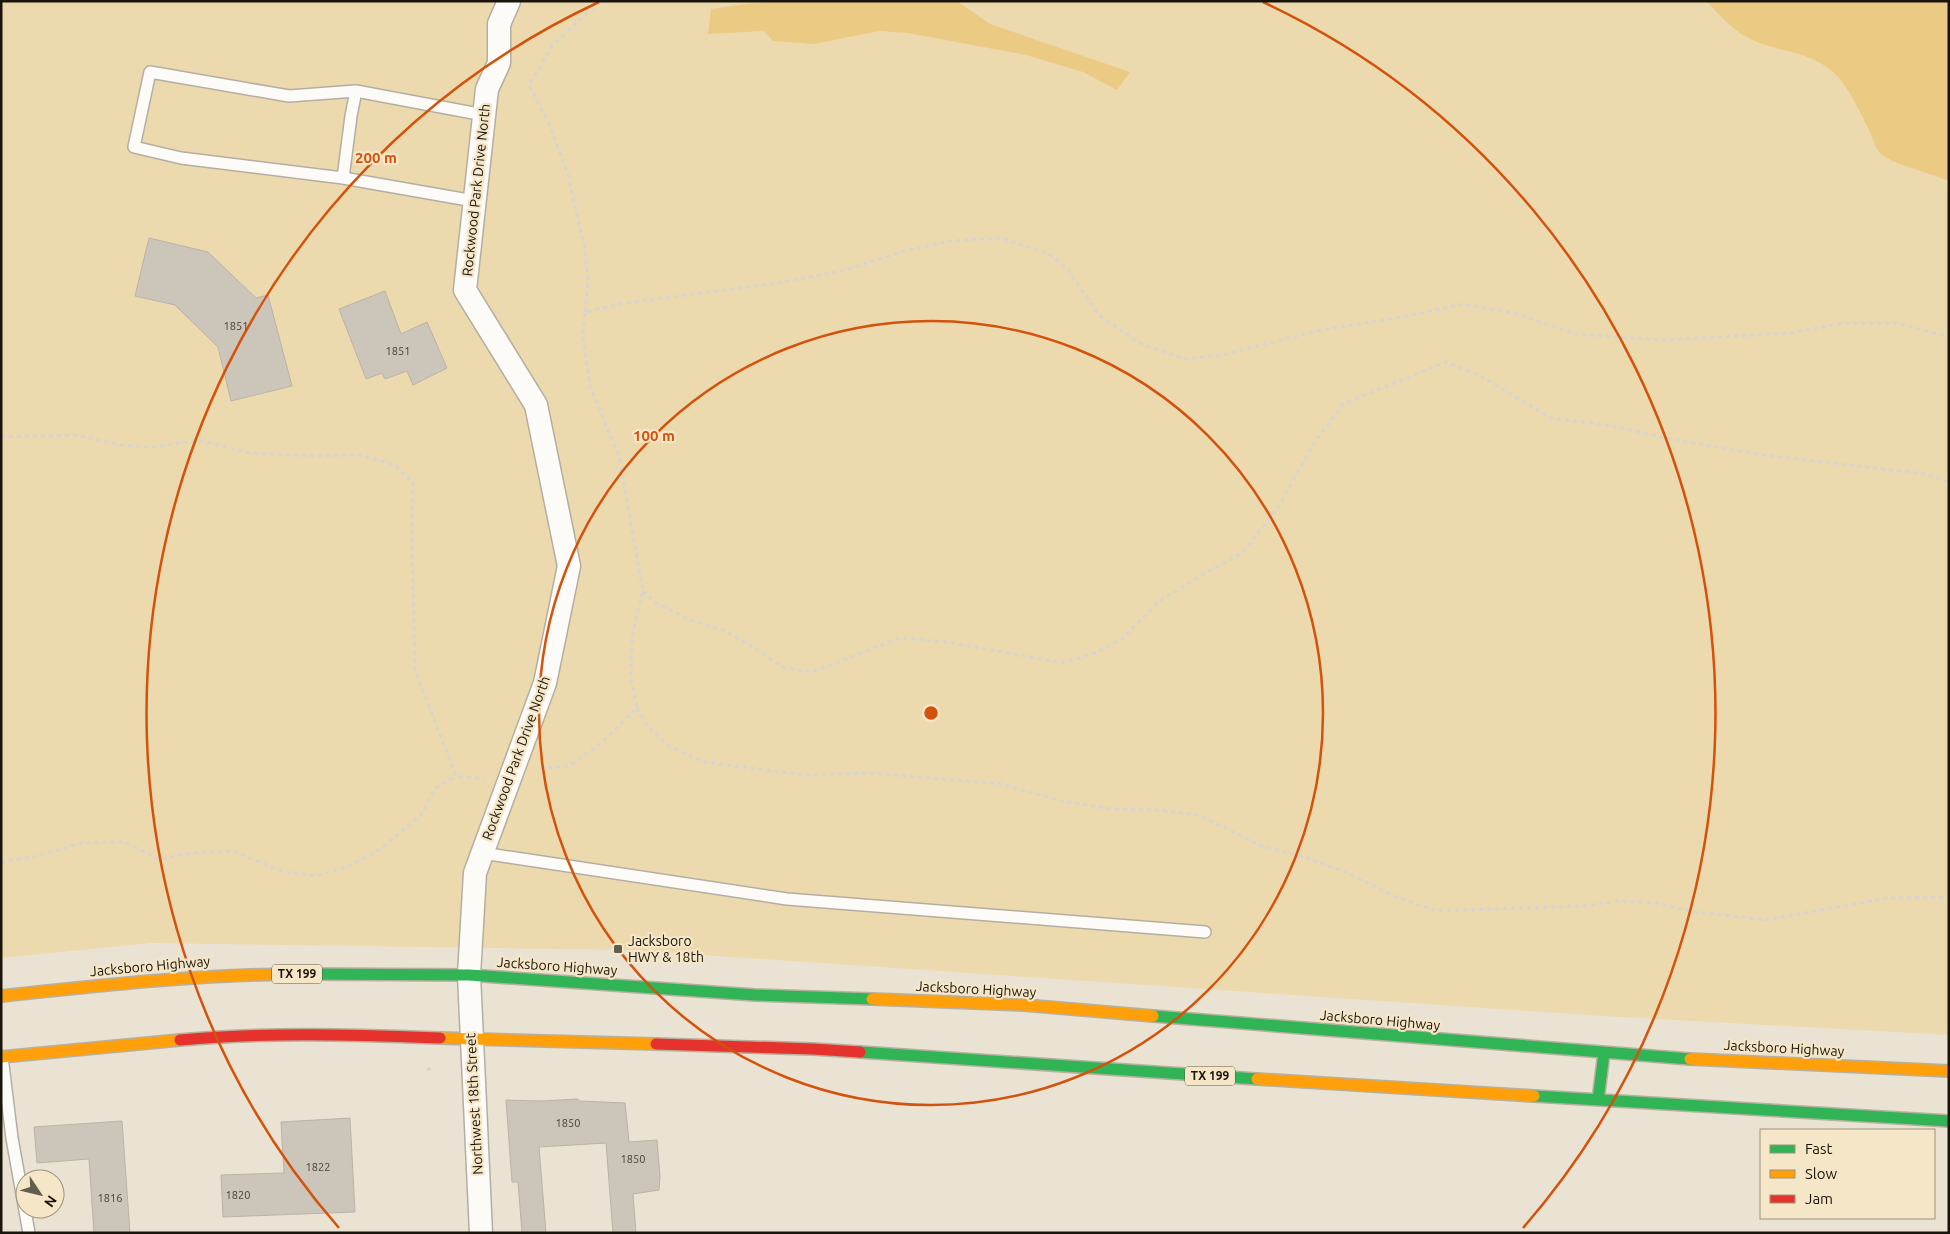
<svg xmlns="http://www.w3.org/2000/svg" width="1950" height="1234" font-family="Ubuntu,sans-serif">
  <rect width="100%" height="100%" fill="#eae2d2"/>
  <path fill="#edd9ae" d="M 1,1 L 1949,1 L 1949,1035 L 1603,1016 L 629,950 L 151,943 L 1,958 Z"/>
  <path fill="#ebcb84" d="M 783,1 L 957,1 L 990,24 L 1130,72 L 1117,90 L 1083,72 L 1026,55 L 908,33 L 879,31 L 814,44 L 773,41 L 764,31 L 708,34 L 711,9 L 744,4 Z
    M 1706,1 L 1949,1 L 1949,181 C 1934,174 1887,163 1879,152 C 1874,145 1872,135 1868,128 C 1860,112 1849,88 1836,75 C 1811,49 1772,53 1743,35 C 1729,26 1718,13 1706,1 Z"/>
  <path fill="#ccc5b9" stroke="#bab3a7" d="M 149,238 L 208,252 L 256,298 L 268,295 L 292,386 L 231,401 L 218,347 L 175,305 L 135,296 Z
    M 385,291 L 401,334 L 427,322 L 447,368 L 413,385 L 407,371 L 385,379 L 382,373 L 366,379 L 339,309 Z
    M 578,1099 L 579,1101 L 625,1103 L 629,1142 L 657,1140 L 660,1176 L 659,1190 L 633,1194 L 636,1233 L 613,1233 L 606,1143 L 539,1147 L 546,1233 L 522,1233 L 518,1182 L 512,1182 L 506,1100 L 541,1101 Z
    M 350,1118 L 355,1212 L 223,1217 L 221,1175 L 284,1173 L 281,1122 Z
    M 122,1121 L 130,1233 L 94,1233 L 89,1159 L 37,1163 L 34,1127 Z"/>
  <g fill="none" stroke-linecap="round" stroke-linejoin="round">
    <g stroke="#b4aea2" stroke-width="14">
      <path id="lane" d="M 343,178 L 181,158 L 134,147 L 150,72 L 289,96 L 356,91
        M 474,201 L 343,178 L 351,116 L 356,91 L 484,115
        M 482,853 L 787,899 L 1205,932
        M 2,1057 L 12,1138 L 29,1233"/>
    </g>
    <g stroke="#b4aea2" stroke-width="25">
      <path id="street" d="M 481,1233 L 469,975 L 475,873 L 545,683 L 569,566 L 536,405 L 465,290 L 487,89 L 499,63 L 499,24 L 509,1"/>
    </g>
    <g stroke="#b8b09f" stroke-width="14">
      <path id="fast" d="M 306,974 L 469,975 L 755,995 L 872,999
        M 1153,1016 L 1690,1059
        M 860,1052 L 1257,1079
        M 1534,1096 L 1949,1121
        M 1598,1100 L 1604,1053"/>
    </g>
    <g stroke="#b8b09f" stroke-width="14">
      <path id="slow" d="M 1,996 C 103,985 204,974 306,974
        M 872,999 L 1024,1005 L 1153,1016
        M 440,1038 L 656,1044
        M 1,1057 L 180,1040
        M 1690,1059 L 1949,1071
        M 1257,1079 L 1534,1096"/>
    </g>
    <g stroke="#b8b09f" stroke-width="14">
      <path id="jam" d="M 180,1040 C 267,1032 353,1035 440,1038
        M 656,1044 L 813,1049 L 860,1052"/>
    </g>
    <path stroke="#d7d5d0" stroke-width="3" stroke-dasharray="4 4" stroke-linecap="butt" d="M 585,312 L 588,281 L 584,245 L 568,175 L 550,126 L 529,85 L 552,46 L 598,3 L 612,1
      M 1,437 L 75,435 L 121,445 L 154,447 L 199,440 L 251,453 L 314,456 L 360,455 L 395,465 L 413,483 L 412,544 L 415,670 L 456,776 L 485,779
      M 643,591 L 656,603 L 690,620 L 723,630 L 750,645 L 784,668 L 812,672 L 900,638 L 948,642 L 1062,663 L 1095,653 L 1122,639 L 1158,602 L 1207,572 L 1242,553 L 1277,509 L 1314,443 L 1343,404 L 1446,362 L 1481,376 L 1551,418 L 1606,425 L 1677,440 L 1763,455 L 1926,474 L 1949,482
      M 637,708 L 645,723 L 667,745 L 704,762 L 805,775 L 870,773 L 1001,784 L 1062,801 L 1112,809 L 1157,810 L 1199,815 L 1262,846 L 1304,857 L 1348,873 L 1394,896 L 1437,911 L 1584,906 L 1617,901 L 1657,903 L 1696,912 L 1766,920 L 1888,898 L 1949,897
      M 540,768 L 569,766 L 600,744 L 637,708 L 631,680 L 632,635 L 643,591 L 619,456 L 590,387 L 583,336 L 585,312 L 619,304 L 778,283 L 842,271 L 905,251 L 950,241 L 1001,238 L 1049,254 L 1067,269 L 1100,316 L 1141,344 L 1185,359 L 1222,355 L 1320,330 L 1397,318 L 1463,304 L 1513,313 L 1576,334 L 1663,340 L 1790,333 L 1845,323 L 1897,323 L 1949,337
      M 1,862 L 38,856 L 82,843 L 125,842 L 158,859 L 192,853 L 232,851 L 282,871 L 315,876 L 349,866 L 379,850 L 421,815 L 436,788 L 456,776
      M 427,1069 L 432,1069"/>
    <use href="#lane" stroke="#fcfbf8" stroke-width="11"/>
    <use href="#street" stroke="#fcfbf8" stroke-width="22"/>
    <use href="#fast" stroke="#30b455" stroke-width="11"/>
    <use href="#slow" stroke="#ff9f0a" stroke-width="11"/>
    <use href="#jam" stroke="#e5322d" stroke-width="11"/>
  </g>
  <g fill="none" stroke="#d3520c" stroke-width="2.5">
    <circle cx="931" cy="713" r="392"/>
    <path d="M339 1228A785 785 0 0 1 599 2M1263 2A785 785 0 0 1 1523 1228"/>
  </g>
  <rect fill="#635d50" stroke="#f5e6c8" stroke-width="2" x="613" y="944" width="10" height="10" rx="2.5"/>
  <g text-anchor="middle" stroke-width="4.5" stroke-linejoin="round" paint-order="stroke">
    <g font-size="11" fill="#464136">
      <text x="236" y="330">1851</text>
      <text x="398" y="355">1851</text>
      <text x="568" y="1127">1850</text>
      <text x="633" y="1163">1850</text>
      <text x="318" y="1171">1822</text>
      <text x="238" y="1199">1820</text>
      <text x="110" y="1202">1816</text>
    </g>
    <g fill="#f5e6c8" stroke="#5c5443" stroke-width="1">
      <rect x="272" y="964.5" width="50" height="19" rx="4"/>
      <rect x="1185" y="1066.5" width="50" height="19" rx="4"/>
    </g>
    <g font-size="12" font-weight="bold" fill="#1a150a">
      <text x="297" y="978">TX 199</text>
      <text x="1210" y="1080">TX 199</text>
    </g>
    <g font-size="14" fill="#1a150a" stroke="#f5e6c8">
      <text transform="translate(476 190) rotate(-84)" y="5">Rockwood Park Drive North</text>
      <text transform="translate(516 758) rotate(-70)" y="5">Rockwood Park Drive North</text>
      <text transform="translate(150 966) rotate(-5)" y="5">Jacksboro Highway</text>
      <text transform="translate(557 966) rotate(4)" y="5">Jacksboro Highway</text>
      <text transform="translate(976 989) rotate(3)" y="5">Jacksboro Highway</text>
      <text transform="translate(1380 1020) rotate(5)" y="5">Jacksboro Highway</text>
      <text transform="translate(1784 1048) rotate(3)" y="5">Jacksboro Highway</text>
      <text transform="translate(474 1104) rotate(-93)" y="5">Northwest 18th Street</text>
    </g>
    <g font-size="14" fill="#1a150a" stroke="#f5e6c8" text-anchor="start">
      <text x="628" y="946">Jacksboro<tspan x="628" dy="16">HWY &amp; 18th</tspan></text>
    </g>
  </g>
  <circle cx="931" cy="713" r="8" fill="#d3520c" stroke="#f5e6c8" stroke-width="2.5"/>
  <g font-size="15" text-anchor="middle" font-weight="bold" fill="#d3520c" stroke="#f5e6c8" stroke-width="4.5" stroke-linejoin="round" paint-order="stroke">
    <text x="376" y="163">200 m</text>
    <text x="654" y="441">100 m</text>
  </g>
  <rect width="1950" height="1234" fill="none" stroke="#1a150a" stroke-width="5"/>
  <rect x="1760" y="1129" width="175" height="90" fill="#f5e6c8" stroke="#9d927c"/>
  <rect x="1770" y="1145" width="25" height="8" fill="#30b455" stroke="#9d927c"/>
  <text x="1805" y="1154" font-size="15" fill="#1a150a">Fast</text>
  <rect x="1770" y="1170" width="25" height="8" fill="#ff9f0a" stroke="#9d927c"/>
  <text x="1805" y="1179" font-size="15" fill="#1a150a">Slow</text>
  <rect x="1770" y="1195" width="25" height="8" fill="#e5322d" stroke="#9d927c"/>
  <text x="1805" y="1204" font-size="15" fill="#1a150a">Jam</text>
  <g transform="translate(40 1194) rotate(125)"><circle r="24" fill="#f5e6c8" stroke="#9d927c"/>
  <path d="M0-4L9 19L0 12L-9 19Z" fill="#635d50"/>
  <text y="-8" font-size="14" font-weight="bold" text-anchor="middle" fill="#1a150a">N</text>
  </g>
</svg>
